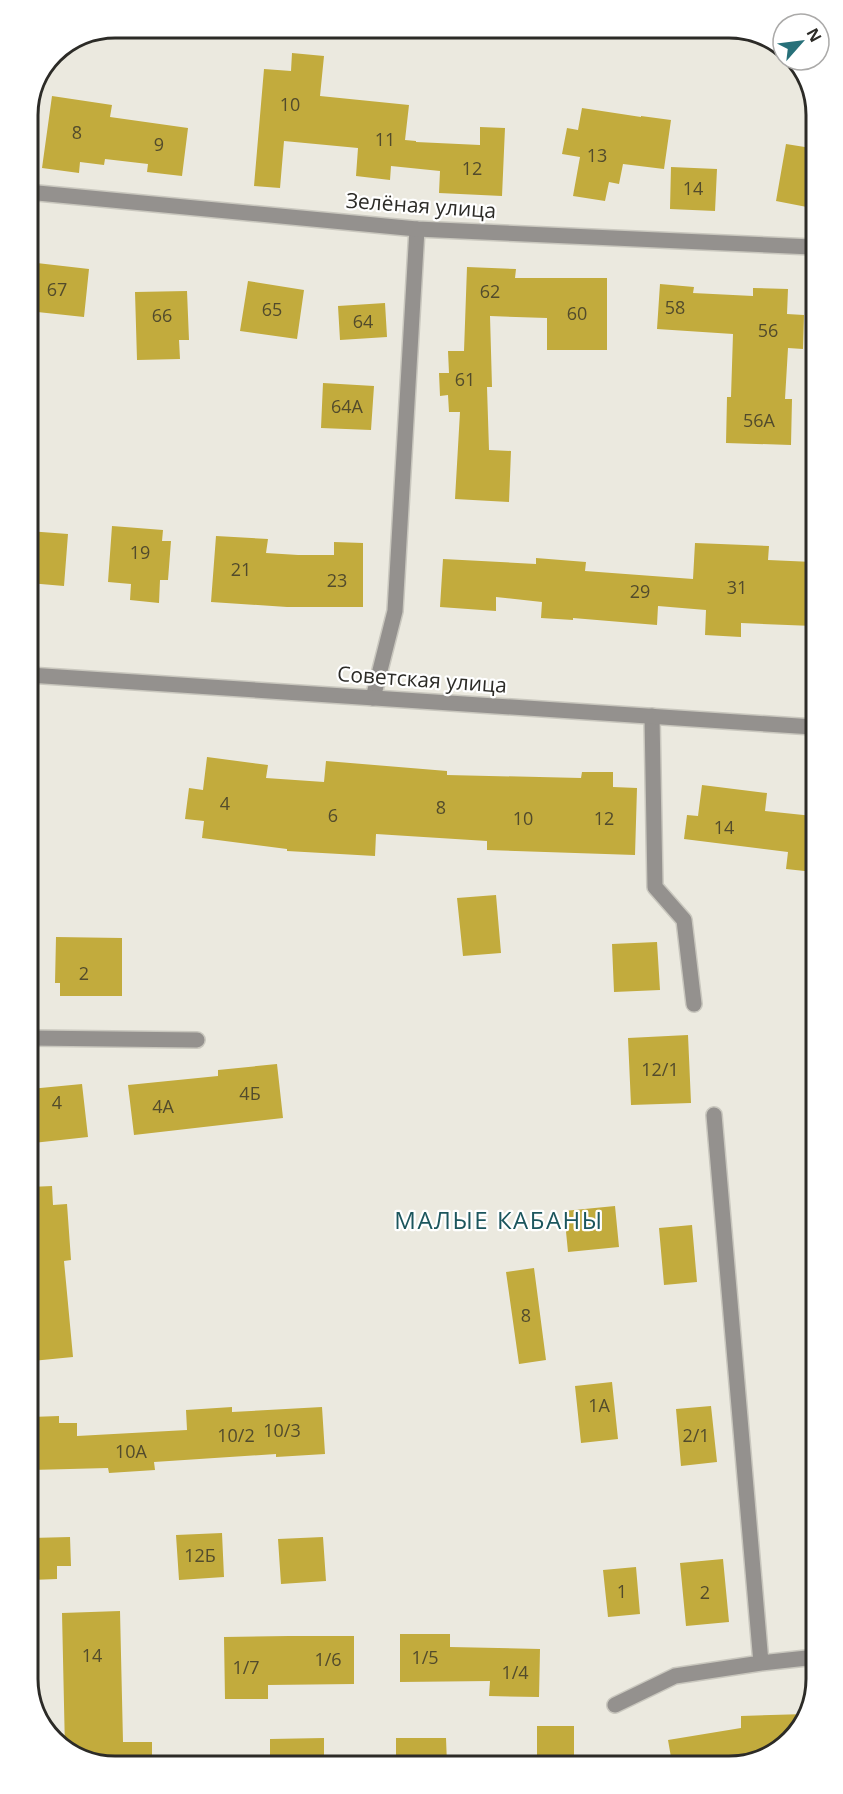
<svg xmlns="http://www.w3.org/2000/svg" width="843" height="1794" font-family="'Open Sans',sans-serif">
  <rect width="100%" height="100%" fill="#ebe9df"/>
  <path fill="#c2ab3d" d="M 292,53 L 324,56 L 320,96 L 409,105 L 405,140 L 416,141 L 416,142 L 480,145 L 480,127 L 505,128 L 502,196 L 439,193 L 440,171 L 391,166 L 390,180 L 356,176 L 358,148 L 284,141 L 280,188 L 254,186 L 264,69 L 291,71 Z
    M 52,96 L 112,105 L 110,117 L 188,128 L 182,176 L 147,172 L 148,164 L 105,159 L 104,165 L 80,162 L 79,173 L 42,168 Z
    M 582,108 L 641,117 L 641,116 L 671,120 L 664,169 L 623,164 L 619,184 L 609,182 L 605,201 L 573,196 L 580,157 L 562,154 L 567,128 L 578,130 Z
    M 786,144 L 811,148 L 812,208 L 776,201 Z
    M 671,167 L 717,169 L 715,211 L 670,209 Z
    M 28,262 L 89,269 L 84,317 L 28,311 Z
    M 467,267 L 516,269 L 515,278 L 607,278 L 607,350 L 547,350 L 547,318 L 490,316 L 492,387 L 487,387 L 489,450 L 511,451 L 509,502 L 455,499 L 460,412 L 449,412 L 448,395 L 440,396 L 439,373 L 449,373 L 448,351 L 464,351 Z
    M 248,281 L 304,290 L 297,339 L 240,331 Z
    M 660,284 L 694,287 L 693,293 L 753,296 L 753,288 L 788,289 L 787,314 L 804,315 L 803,349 L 788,348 L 785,399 L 792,399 L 791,445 L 726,443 L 727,397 L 731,397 L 733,334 L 657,329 Z
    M 187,291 L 189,340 L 179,340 L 180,359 L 137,360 L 135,292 Z
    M 385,303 L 387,337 L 340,340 L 338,306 Z
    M 323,383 L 374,386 L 371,430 L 321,428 Z
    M 112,526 L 163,530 L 162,541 L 171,541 L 168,580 L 160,580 L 159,603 L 130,600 L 131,584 L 108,582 Z
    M 28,531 L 68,534 L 64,586 L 29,583 Z
    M 216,536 L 268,539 L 266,553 L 298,555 L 334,555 L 334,542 L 363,543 L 363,607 L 287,607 L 211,602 Z
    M 695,543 L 769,546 L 768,560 L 813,562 L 813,626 L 741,623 L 741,637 L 705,635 L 706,610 L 658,606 L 657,625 L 573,618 L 573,620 L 541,618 L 542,602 L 496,597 L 496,611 L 440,607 L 443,559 L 536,564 L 536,558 L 586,562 L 585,571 L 693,579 Z
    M 207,757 L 268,765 L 266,778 L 324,782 L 326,761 L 447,771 L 447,775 L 581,778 L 582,772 L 613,772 L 613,787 L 637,788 L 635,855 L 487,850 L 487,841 L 376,834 L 375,856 L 287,851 L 287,849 L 202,838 L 204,821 L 185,819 L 189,788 L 203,790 Z
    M 702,785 L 767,793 L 765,811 L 813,816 L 814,872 L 786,869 L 788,852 L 684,839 L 687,815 L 698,816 Z
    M 496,895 L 501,953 L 463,956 L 457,898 Z
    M 56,937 L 122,938 L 122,996 L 60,996 L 60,983 L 55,983 Z
    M 657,942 L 660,990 L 614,992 L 612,944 Z
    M 688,1035 L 691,1103 L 631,1105 L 628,1038 Z
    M 277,1064 L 283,1118 L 134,1135 L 128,1085 L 218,1076 L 218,1070 Z
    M 82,1084 L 88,1137 L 33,1143 L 30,1118 L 30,1089 Z
    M 52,1186 L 53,1205 L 67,1204 L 71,1260 L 64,1261 L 73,1357 L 32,1361 L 31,1344 L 30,1187 Z
    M 615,1206 L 619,1247 L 568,1252 L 564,1211 Z
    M 692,1225 L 697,1282 L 664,1285 L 659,1228 Z
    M 534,1268 L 546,1360 L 519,1364 L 506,1272 Z
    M 612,1382 L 618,1439 L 581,1443 L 575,1386 Z
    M 711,1406 L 717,1462 L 681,1466 L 676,1409 Z
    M 232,1407 L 232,1412 L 322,1407 L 325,1454 L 276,1457 L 276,1454 L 154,1462 L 155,1470 L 109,1473 L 108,1468 L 31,1470 L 31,1417 L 59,1416 L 59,1423 L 77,1423 L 77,1436 L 187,1430 L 186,1410 Z
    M 222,1533 L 224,1577 L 179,1580 L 176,1535 Z
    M 70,1537 L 71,1566 L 57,1566 L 57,1579 L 31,1580 L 31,1538 Z
    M 323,1537 L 326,1581 L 281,1584 L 278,1539 Z
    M 723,1559 L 729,1622 L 686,1626 L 680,1563 Z
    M 636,1567 L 640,1614 L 608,1617 L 603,1570 Z
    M 120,1611 L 123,1742 L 152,1742 L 152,1766 L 108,1767 L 65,1750 L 62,1613 Z
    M 400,1634 L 450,1634 L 450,1647 L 540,1649 L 539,1697 L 489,1696 L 490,1681 L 400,1682 Z
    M 289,1636 L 354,1636 L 354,1684 L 268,1685 L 268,1699 L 225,1699 L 224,1637 Z
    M 806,1714 L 801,1728 L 769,1753 L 730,1755 L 731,1762 L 672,1763 L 668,1740 L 741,1728 L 741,1716 Z
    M 537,1726 L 574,1726 L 574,1764 L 537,1764 Z
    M 324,1738 L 324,1765 L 270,1766 L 270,1739 Z
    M 396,1738 L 446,1738 L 447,1764 L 396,1765 Z"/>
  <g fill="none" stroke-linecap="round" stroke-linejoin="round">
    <g stroke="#c9c7be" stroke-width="18">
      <path id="lane" d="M 373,698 L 395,611 L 417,229
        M 652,716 L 655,887 L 684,920 L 694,1004
        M 30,1038 L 197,1040
        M 714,1115 L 761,1663
        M 615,1705 L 675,1676 L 761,1663 L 816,1657"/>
    </g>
    <g stroke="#c9c7be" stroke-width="18">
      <path id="street" d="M 27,192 L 417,229 L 812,247
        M 29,675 L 813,727"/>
    </g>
    <use href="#lane" stroke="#94918e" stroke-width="15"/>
    <use href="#street" stroke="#94918e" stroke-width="15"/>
  </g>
  <g text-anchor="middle" stroke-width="4.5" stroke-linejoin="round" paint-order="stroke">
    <g font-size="18" fill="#524b2c">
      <text x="290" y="111">10</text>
      <text x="77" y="139">8</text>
      <text x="385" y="146">11</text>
      <text x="159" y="151">9</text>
      <text x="597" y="162">13</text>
      <text x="472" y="175">12</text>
      <text x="693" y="195">14</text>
      <text x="57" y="296">67</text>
      <text x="490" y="298">62</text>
      <text x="675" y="314">58</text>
      <text x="272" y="316">65</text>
      <text x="577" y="320">60</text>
      <text x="162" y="322">66</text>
      <text x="363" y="328">64</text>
      <text x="768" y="337">56</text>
      <text x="465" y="386">61</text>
      <text x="347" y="413">64А</text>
      <text x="759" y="427">56А</text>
      <text x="140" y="559">19</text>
      <text x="241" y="576">21</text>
      <text x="337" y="587">23</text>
      <text x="737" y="594">31</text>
      <text x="640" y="598">29</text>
      <text x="225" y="810">4</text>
      <text x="441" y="814">8</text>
      <text x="333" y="822">6</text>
      <text x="523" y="825">10</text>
      <text x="604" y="825">12</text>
      <text x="724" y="834">14</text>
      <text x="84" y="980">2</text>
      <text x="660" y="1076">12/1</text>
      <text x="250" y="1100">4Б</text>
      <text x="57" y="1109">4</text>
      <text x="163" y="1113">4А</text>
      <text x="526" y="1322">8</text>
      <text x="599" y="1412">1А</text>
      <text x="282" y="1437">10/3</text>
      <text x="236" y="1442">10/2</text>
      <text x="696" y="1442">2/1</text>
      <text x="131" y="1458">10А</text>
      <text x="200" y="1562">12Б</text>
      <text x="622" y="1598">1</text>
      <text x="705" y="1599">2</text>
      <text x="92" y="1662">14</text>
      <text x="425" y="1664">1/5</text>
      <text x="328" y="1666">1/6</text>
      <text x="246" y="1674">1/7</text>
      <text x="515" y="1679">1/4</text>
    </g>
    <g font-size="21" fill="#2c2b27" stroke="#fff">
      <text transform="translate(421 206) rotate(4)" y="7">Зелёная улица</text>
      <text transform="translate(422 680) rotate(4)" y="7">Советская улица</text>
    </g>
    <g font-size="24" letter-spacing="1.5" fill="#1c565d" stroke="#fff">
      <text x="499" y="1229">МАЛЫЕ КАБАНЫ</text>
    </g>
  </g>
  <path d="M0 0H843V1794H0ZM115 38H729A77 77 0 0 1 806 115V1679A77 77 0 0 1 729 1756H115A77 77 0 0 1 38 1679V115A77 77 0 0 1 115 38Z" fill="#fff" fill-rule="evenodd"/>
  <path fill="none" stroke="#2c2b27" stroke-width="3" d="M115 38H729A77 77 0 0 1 806 115V1679A77 77 0 0 1 729 1756H115A77 77 0 0 1 38 1679V115A77 77 0 0 1 115 38Z"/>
  <g transform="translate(801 42) rotate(62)"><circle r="28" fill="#ffffff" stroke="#abaaa9" stroke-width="1.5"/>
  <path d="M0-4.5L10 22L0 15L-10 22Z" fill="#277079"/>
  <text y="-9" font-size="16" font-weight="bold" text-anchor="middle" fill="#2c2b27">N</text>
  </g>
</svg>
